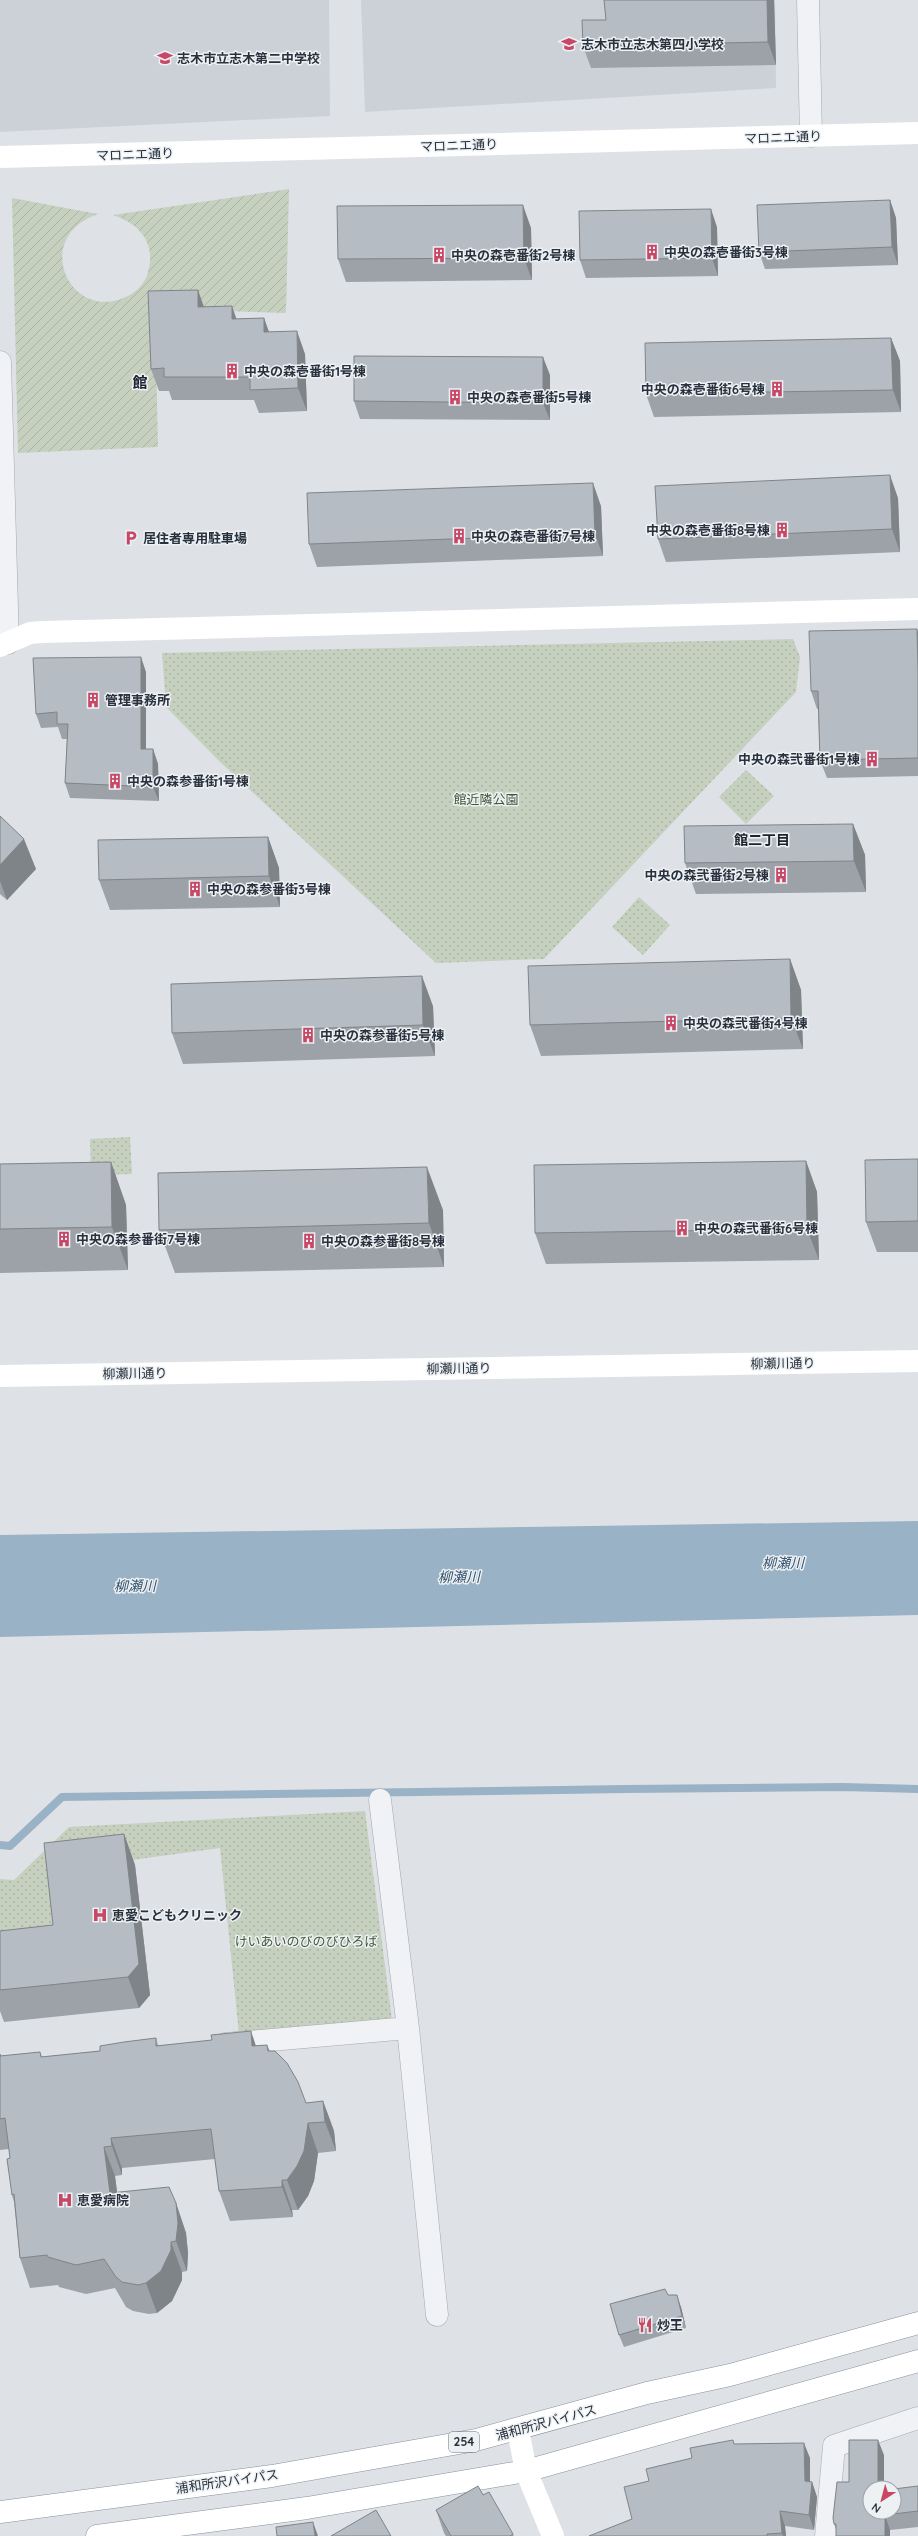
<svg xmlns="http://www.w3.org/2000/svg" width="918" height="2536" font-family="Quicksand,'Noto Sans JP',sans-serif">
  <defs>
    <pattern id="park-dots" width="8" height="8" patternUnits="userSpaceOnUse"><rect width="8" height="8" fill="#c5d0bf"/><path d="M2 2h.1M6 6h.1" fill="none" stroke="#a9b3a5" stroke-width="1.8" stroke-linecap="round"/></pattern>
    <pattern id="garden-furrows" width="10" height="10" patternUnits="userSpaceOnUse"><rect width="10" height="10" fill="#c5d0bf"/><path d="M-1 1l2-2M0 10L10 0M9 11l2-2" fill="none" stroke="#a9b3a5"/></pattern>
  </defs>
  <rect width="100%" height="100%" fill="#dee2e7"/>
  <path fill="#ccd1d8" d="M 0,0 L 329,0 L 330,116 L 0,132 Z
    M 361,0 L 775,0 L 776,88 L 365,112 Z"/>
  <path fill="url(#park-dots)" d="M 793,639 L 800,657 L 796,692 L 544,959 L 436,963 L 218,760 L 166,707 L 162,653 Z
    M 746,770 L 774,796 L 746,824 L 719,797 Z
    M 639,897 L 670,925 L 643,955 L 612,927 Z
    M 130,1137 L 132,1174 L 91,1175 L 90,1139 Z
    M 365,1811 L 392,2020 L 239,2034 L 220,1848 L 51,1871 L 59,1950 L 0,1956 L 0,1879 L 14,1880 L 69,1827 Z"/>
  <path fill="url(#garden-furrows)" d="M 289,189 L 286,313 L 155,309 L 158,447 L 18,453 L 12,198 L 98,214 C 32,237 68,318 121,299 C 132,295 141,288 146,278 C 158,247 143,225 113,215 Z"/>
  <path fill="#9ab2c5" d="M 918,1521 L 918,1615 L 0,1637 L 0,1535 Z"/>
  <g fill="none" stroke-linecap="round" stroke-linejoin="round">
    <path stroke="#9ab2c5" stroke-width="8" d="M 0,1845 L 10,1846 L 62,1797 L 626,1789 L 843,1787 L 918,1789"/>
    <g stroke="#a4a9b1" stroke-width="23">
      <path id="street" d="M 808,0 L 811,136
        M 0,362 L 8,643
        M 380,1800 L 408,2028 L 437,2315
        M 225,2044 L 408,2028
        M 826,2536 L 834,2446 L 918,2418"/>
    </g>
    <g stroke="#86919c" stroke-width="23">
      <path id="highway" d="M 0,2512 L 272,2476 L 476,2440 L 647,2393 L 730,2375 L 918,2323
        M 97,2536 L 307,2508 L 526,2471 L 918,2361"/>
    </g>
    <use href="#street" stroke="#f0f2f5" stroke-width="22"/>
    <path stroke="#fff" stroke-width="22" d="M 0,157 L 918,133
      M 0,646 L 30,633 L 42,632 L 918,609
      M 0,1376 L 918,1361
      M 518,2430 L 526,2471 L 553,2536"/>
    <use href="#highway" stroke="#fff" stroke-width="22"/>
  </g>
  <path fill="#9ca2a8" d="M 604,0 L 774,0 L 776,65 L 591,68 L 583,46 L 606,20 Z
    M 890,200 L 896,218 L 898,265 L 765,269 L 759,252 Z
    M 717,227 L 718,276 L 586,278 L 580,260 Z
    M 531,228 L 532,280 L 346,282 L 338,259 Z
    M 204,307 L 236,319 L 264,318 L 269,332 L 305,354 L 307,411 L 259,413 L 254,400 L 172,400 L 169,391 L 159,391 L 151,369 Z
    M 891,338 L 900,361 L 901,412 L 654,417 L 646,394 Z
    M 550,375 L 550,420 L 360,419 L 354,401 Z
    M 898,498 L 900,552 L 666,562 L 658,539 Z
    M 601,506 L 603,556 L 317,567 L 309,544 Z
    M 918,632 L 918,776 L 827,778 L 820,760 L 818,709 L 817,709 L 811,691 Z
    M 146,672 L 146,749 L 153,749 L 158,764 L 159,801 L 70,798 L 65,783 L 67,739 L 62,739 L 58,727 L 41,728 L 36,714 Z
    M 0,816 L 36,869 L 7,900 L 0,894 Z
    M 853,824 L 865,855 L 866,892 L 696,894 L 685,863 Z
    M 268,837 L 279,868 L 280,907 L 110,910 L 99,880 Z
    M 790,959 L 801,990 L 803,1049 L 541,1056 L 530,1025 Z
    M 433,1006 L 435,1056 L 183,1064 L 172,1033 Z
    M 918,1159 L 918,1252 L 877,1252 L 866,1222 Z
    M 806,1161 L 817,1192 L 819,1260 L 546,1264 L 535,1233 Z
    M 111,1162 L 126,1205 L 128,1270 L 0,1273 L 0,1164 Z
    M 443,1210 L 444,1267 L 175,1273 L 159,1230 Z
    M 124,1834 L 135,1865 L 150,1995 L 139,2008 L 4,2022 L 0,2011 L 0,1931 L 53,1925 Z
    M 156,2038 L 158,2045 L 256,2046 L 267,2045 L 270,2051 L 306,2103 L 323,2101 L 334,2131 L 336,2151 L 318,2153 L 314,2181 L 308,2196 L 298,2210 L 292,2210 L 293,2217 L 230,2221 L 219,2191 L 215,2159 L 122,2168 L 122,2175 L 115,2176 L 117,2192 L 176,2203 L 186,2233 L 188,2253 L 187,2271 L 182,2272 L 182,2280 L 172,2301 L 157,2313 L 149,2314 L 133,2311 L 126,2307 L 115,2288 L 86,2294 L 59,2287 L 58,2285 L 30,2288 L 20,2258 L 14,2202 L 12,2195 L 10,2158 L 9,2149 L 0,2150 L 0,2054 L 1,2056 L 40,2052 L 42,2057 L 100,2051 Z
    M 668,2295 L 681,2307 L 686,2328 L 624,2347 L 619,2335 Z
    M 735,2444 L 810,2458 L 810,2482 L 812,2482 L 817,2497 L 814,2530 L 785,2526 L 786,2536 L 589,2536 L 632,2519 L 649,2481 L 692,2458 Z
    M 884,2455 L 884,2483 L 885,2483 L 887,2488 L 870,2488 L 870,2512 L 918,2486 L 918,2527 L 890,2530 L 890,2536 L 836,2536 L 836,2529 L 834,2524 L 849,2482 Z
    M 483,2495 L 513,2534 L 514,2536 L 446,2536 L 444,2533 L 436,2510 Z"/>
  <path fill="#7f8488" d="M 767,0 L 774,0 L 776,65 L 768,42 Z
    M 890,200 L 896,218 L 898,265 L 892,247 Z
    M 523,205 L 531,228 L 532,280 L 524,258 Z
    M 711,209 L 717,227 L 718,276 L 712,258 Z
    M 198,290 L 206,313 L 198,307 Z
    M 232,306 L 240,329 L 232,319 Z
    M 264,318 L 272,341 L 264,332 Z
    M 297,331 L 305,354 L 307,411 L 298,388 Z
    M 891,338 L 900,361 L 901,412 L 893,390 Z
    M 543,357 L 550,375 L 550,420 L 543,403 Z
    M 890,475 L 898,498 L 900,552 L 892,529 Z
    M 593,483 L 601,506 L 603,556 L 595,534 Z
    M 917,629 L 918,632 L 918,672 Z
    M 141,657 L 146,672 L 146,763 L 141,749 Z
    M 153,749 L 158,764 L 159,801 L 153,787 Z
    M 853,824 L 865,855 L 866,892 L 854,861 Z
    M 268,837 L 279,868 L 280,907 L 269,876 Z
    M 24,839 L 36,869 L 7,900 L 0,881 L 0,865 Z
    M 790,959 L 801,990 L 803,1049 L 791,1018 Z
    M 422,976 L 433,1006 L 435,1056 L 423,1025 Z
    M 806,1161 L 817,1192 L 819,1260 L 807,1229 Z
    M 111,1162 L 126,1205 L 128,1270 L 112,1227 Z
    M 427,1167 L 443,1210 L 444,1267 L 429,1223 Z
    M 124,1834 L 135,1865 L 150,1995 L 139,2008 L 128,1977 Z
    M 251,2031 L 261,2061 L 252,2046 Z
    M 323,2101 L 334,2131 L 336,2151 L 325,2122 Z
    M 308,2123 L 318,2153 L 314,2181 L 308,2196 L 298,2210 L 287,2180 Z
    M 111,2138 L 122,2168 L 122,2175 L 112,2146 Z
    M 104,2147 L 115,2176 L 121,2223 L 110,2193 Z
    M 282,2180 L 292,2210 L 293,2217 L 282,2187 Z
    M 176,2203 L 186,2233 L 188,2253 L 187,2271 L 176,2241 Z
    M 171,2242 L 182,2272 L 182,2280 L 172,2301 L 157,2313 L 146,2283 Z
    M 677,2295 L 681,2307 L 686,2328 L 682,2316 Z
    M 878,2440 L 884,2455 L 884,2488 L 878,2483 Z
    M 804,2443 L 810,2458 L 810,2494 L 812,2482 L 817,2497 L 814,2530 L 809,2515 L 805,2481 Z
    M 780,2511 L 785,2526 L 786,2536 L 783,2536 L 782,2533 Z
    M 885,2515 L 890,2530 L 890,2536 L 885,2536 Z
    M 313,2522 L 318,2536 L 315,2536 Z"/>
  <path fill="#b5bcc3" stroke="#7f8488" d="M 604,0 L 767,0 L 768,42 L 583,46 L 582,20 L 606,20 Z
    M 890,200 L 892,247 L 759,252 L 757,205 Z
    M 523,205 L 524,258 L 338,259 L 337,206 Z
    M 711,209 L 712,258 L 580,260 L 579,211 Z
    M 198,290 L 198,307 L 232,306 L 232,319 L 264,318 L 264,332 L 297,331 L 298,388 L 250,390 L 250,377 L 164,377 L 164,368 L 151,369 L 148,291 Z
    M 891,338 L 893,390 L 646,394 L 645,343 Z
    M 354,356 L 543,357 L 543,403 L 354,401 Z
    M 890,475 L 892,529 L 658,539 L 655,486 Z
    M 593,483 L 595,534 L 309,544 L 307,493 Z
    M 917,629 L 918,672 L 918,758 L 820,760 L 818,691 L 811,691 L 809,631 Z
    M 141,657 L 141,749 L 153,749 L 153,787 L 65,783 L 68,724 L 57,724 L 57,712 L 36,714 L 33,658 Z
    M 0,816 L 24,839 L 0,865 Z
    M 853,824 L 854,861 L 685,863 L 684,826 Z
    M 268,837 L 269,876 L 99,880 L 98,840 Z
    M 790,959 L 791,1018 L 530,1025 L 528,966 Z
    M 422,976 L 423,1025 L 172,1033 L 171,984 Z
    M 918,1159 L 918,1221 L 866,1222 L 865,1160 Z
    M 806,1161 L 807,1229 L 535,1233 L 534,1165 Z
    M 111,1162 L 112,1227 L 0,1229 L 0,1164 Z
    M 427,1167 L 429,1223 L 159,1230 L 158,1173 Z
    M 124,1834 L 139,1964 L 128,1977 L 0,1990 L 0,1931 L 53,1925 L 44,1843 Z
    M 251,2031 L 252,2046 L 267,2045 L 268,2051 L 275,2051 L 287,2063 L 298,2082 L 306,2103 L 323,2101 L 325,2122 L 308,2123 L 304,2151 L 297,2166 L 287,2180 L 282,2180 L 282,2187 L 219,2191 L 211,2129 L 111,2138 L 112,2146 L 104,2147 L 110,2193 L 169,2187 L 176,2203 L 178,2223 L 176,2241 L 171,2242 L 171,2250 L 161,2271 L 146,2283 L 138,2285 L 122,2282 L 116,2277 L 104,2259 L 76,2265 L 48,2257 L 47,2255 L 20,2258 L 14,2194 L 12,2195 L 7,2159 L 10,2158 L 5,2118 L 0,2119 L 0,2054 L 0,2056 L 40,2052 L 41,2057 L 100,2051 L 100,2046 L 124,2042 L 156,2038 L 156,2046 L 212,2040 L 211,2035 Z
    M 665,2289 L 668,2295 L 677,2295 L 682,2316 L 619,2335 L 610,2304 Z
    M 733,2440 L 734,2444 L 804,2443 L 805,2481 L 812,2482 L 809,2515 L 780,2511 L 782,2533 L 767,2534 L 767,2536 L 589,2536 L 632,2519 L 624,2487 L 649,2481 L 646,2469 L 692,2458 L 690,2448 Z
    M 849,2440 L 878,2440 L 878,2483 L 885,2483 L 885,2488 L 870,2488 L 870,2512 L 894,2512 L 894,2489 L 918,2486 L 918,2511 L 885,2515 L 885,2536 L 836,2536 L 836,2524 L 834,2524 L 833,2518 L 837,2482 L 849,2482 Z
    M 478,2486 L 483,2495 L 489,2492 L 513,2534 L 510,2536 L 451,2536 L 436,2510 Z
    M 376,2510 L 391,2536 L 331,2536 Z
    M 313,2522 L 315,2536 L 277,2536 L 276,2527 Z"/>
  <defs>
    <g id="school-bare" transform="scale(1.2)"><path d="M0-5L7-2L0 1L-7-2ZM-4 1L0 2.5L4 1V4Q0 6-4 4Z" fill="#c74765" stroke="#edf1f4" stroke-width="2.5" paint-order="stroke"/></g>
    <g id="building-bare" transform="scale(1.2)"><path d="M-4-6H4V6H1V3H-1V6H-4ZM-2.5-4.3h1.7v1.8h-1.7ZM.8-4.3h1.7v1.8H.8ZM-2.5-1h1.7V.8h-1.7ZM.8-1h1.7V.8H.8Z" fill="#c74765" stroke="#edf1f4" stroke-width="2.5" paint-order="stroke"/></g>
    <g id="parking-bare" transform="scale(1.2)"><path d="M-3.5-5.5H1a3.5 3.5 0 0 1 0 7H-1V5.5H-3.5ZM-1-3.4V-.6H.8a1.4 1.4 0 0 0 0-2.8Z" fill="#c74765" stroke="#edf1f4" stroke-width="2.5" paint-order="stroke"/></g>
    <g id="hospital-bare" transform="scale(1.2)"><path d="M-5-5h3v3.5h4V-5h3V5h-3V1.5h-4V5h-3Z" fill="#c74765" stroke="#edf1f4" stroke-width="2.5" paint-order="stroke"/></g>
    <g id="restaurant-bare" transform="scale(1.2)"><path d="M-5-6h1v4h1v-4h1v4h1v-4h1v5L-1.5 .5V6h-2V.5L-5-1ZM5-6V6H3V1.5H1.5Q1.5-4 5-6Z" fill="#c74765" stroke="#edf1f4" stroke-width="2.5" paint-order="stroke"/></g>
  </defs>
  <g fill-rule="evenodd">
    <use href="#school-bare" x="569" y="44"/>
    <use href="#school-bare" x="165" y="58"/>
    <use href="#building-bare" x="652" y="252"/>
    <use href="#building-bare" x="439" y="255"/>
    <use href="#building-bare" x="232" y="371"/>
    <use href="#building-bare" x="777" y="389"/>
    <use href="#building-bare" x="455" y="397"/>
    <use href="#building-bare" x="782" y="530"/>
    <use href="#building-bare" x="459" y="536"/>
    <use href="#parking-bare" x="131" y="538"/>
    <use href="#building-bare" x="93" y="700"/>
    <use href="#building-bare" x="872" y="759"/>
    <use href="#building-bare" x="115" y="781"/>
    <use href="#building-bare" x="781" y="875"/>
    <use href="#building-bare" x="195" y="889"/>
    <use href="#building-bare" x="671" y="1023"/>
    <use href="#building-bare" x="308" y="1035"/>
    <use href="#building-bare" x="682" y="1228"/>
    <use href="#building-bare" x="64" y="1239"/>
    <use href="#building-bare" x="309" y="1241"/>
    <use href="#hospital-bare" x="100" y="1915"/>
    <use href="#hospital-bare" x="65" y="2200"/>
    <use href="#restaurant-bare" x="645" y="2325"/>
  </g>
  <g text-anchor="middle" stroke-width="3" stroke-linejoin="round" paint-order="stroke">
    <rect fill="#edf1f4" stroke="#636b74" stroke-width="1" x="449" y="2432" width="30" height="20" rx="3"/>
    <g font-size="12" font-weight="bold" fill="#28313d">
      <text x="464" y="2446">254</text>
    </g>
    <g font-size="13" font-weight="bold" fill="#28313d" stroke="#edf1f4" text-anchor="start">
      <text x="581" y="49">志木市立志木第四小学校</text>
      <text x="177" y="63">志木市立志木第二中学校</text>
      <text x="664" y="257">中央の森壱番街3号棟</text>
      <text x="451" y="260">中央の森壱番街2号棟</text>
      <text x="244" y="376">中央の森壱番街1号棟</text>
      <text x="765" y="394" text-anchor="end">中央の森壱番街6号棟</text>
      <text x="467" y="402">中央の森壱番街5号棟</text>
      <text x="770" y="535" text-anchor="end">中央の森壱番街8号棟</text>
      <text x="471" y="541">中央の森壱番街7号棟</text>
      <text x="143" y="543">居住者専用駐車場</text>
      <text x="105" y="705">管理事務所</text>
      <text x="860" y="764" text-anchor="end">中央の森弐番街1号棟</text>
      <text x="127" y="786">中央の森参番街1号棟</text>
      <text x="769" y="880" text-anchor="end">中央の森弐番街2号棟</text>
      <text x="207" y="894">中央の森参番街3号棟</text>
      <text x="683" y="1028">中央の森弐番街4号棟</text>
      <text x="320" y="1040">中央の森参番街5号棟</text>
      <text x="694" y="1233">中央の森弐番街6号棟</text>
      <text x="76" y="1244">中央の森参番街7号棟</text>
      <text x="321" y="1246">中央の森参番街8号棟</text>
      <text x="112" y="1920">恵愛こどもクリニック</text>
      <text x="77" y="2205">恵愛病院</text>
      <text x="657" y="2330">炒王</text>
    </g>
    <g font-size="13" fill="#28313d" stroke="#edf1f4">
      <text transform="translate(783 137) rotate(-2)" y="5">マロニエ通り</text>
      <text transform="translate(459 145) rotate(-2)" y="5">マロニエ通り</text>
      <text transform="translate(135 154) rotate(-2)" y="5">マロニエ通り</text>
      <text transform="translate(783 1363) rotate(-1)" y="5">柳瀬川通り</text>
      <text transform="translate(459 1368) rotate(-1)" y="5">柳瀬川通り</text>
      <text transform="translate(135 1373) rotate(-1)" y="5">柳瀬川通り</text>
      <text transform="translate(546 2422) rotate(-15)" y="5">浦和所沢バイパス</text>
      <text transform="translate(227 2481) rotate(-8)" y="5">浦和所沢バイパス</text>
    </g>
    <g font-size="13" fill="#3f5836" stroke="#edf1f4">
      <text x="486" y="804">館近隣公園</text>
      <text x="306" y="1946">けいあいのびのびひろば</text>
    </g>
    <g font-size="14" font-weight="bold" fill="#1a222d" stroke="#edf1f4">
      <text x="762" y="845">館二丁目</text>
    </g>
    <g font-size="14" font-style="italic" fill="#34536e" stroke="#edf1f4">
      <text x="783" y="1568">柳瀬川</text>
      <text transform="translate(459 1577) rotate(-1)" y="5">柳瀬川</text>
      <text transform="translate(135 1586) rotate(-1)" y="5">柳瀬川</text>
    </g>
    <g font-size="15" font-weight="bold" fill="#1a222d" stroke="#edf1f4">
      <text x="140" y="388">館</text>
    </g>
  </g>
  <g transform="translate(882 2500) rotate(216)"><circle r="19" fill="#edf1f4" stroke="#9ea4ab"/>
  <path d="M0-3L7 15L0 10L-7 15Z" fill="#c74765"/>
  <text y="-6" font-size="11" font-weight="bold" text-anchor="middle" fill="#28313d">N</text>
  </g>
</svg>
